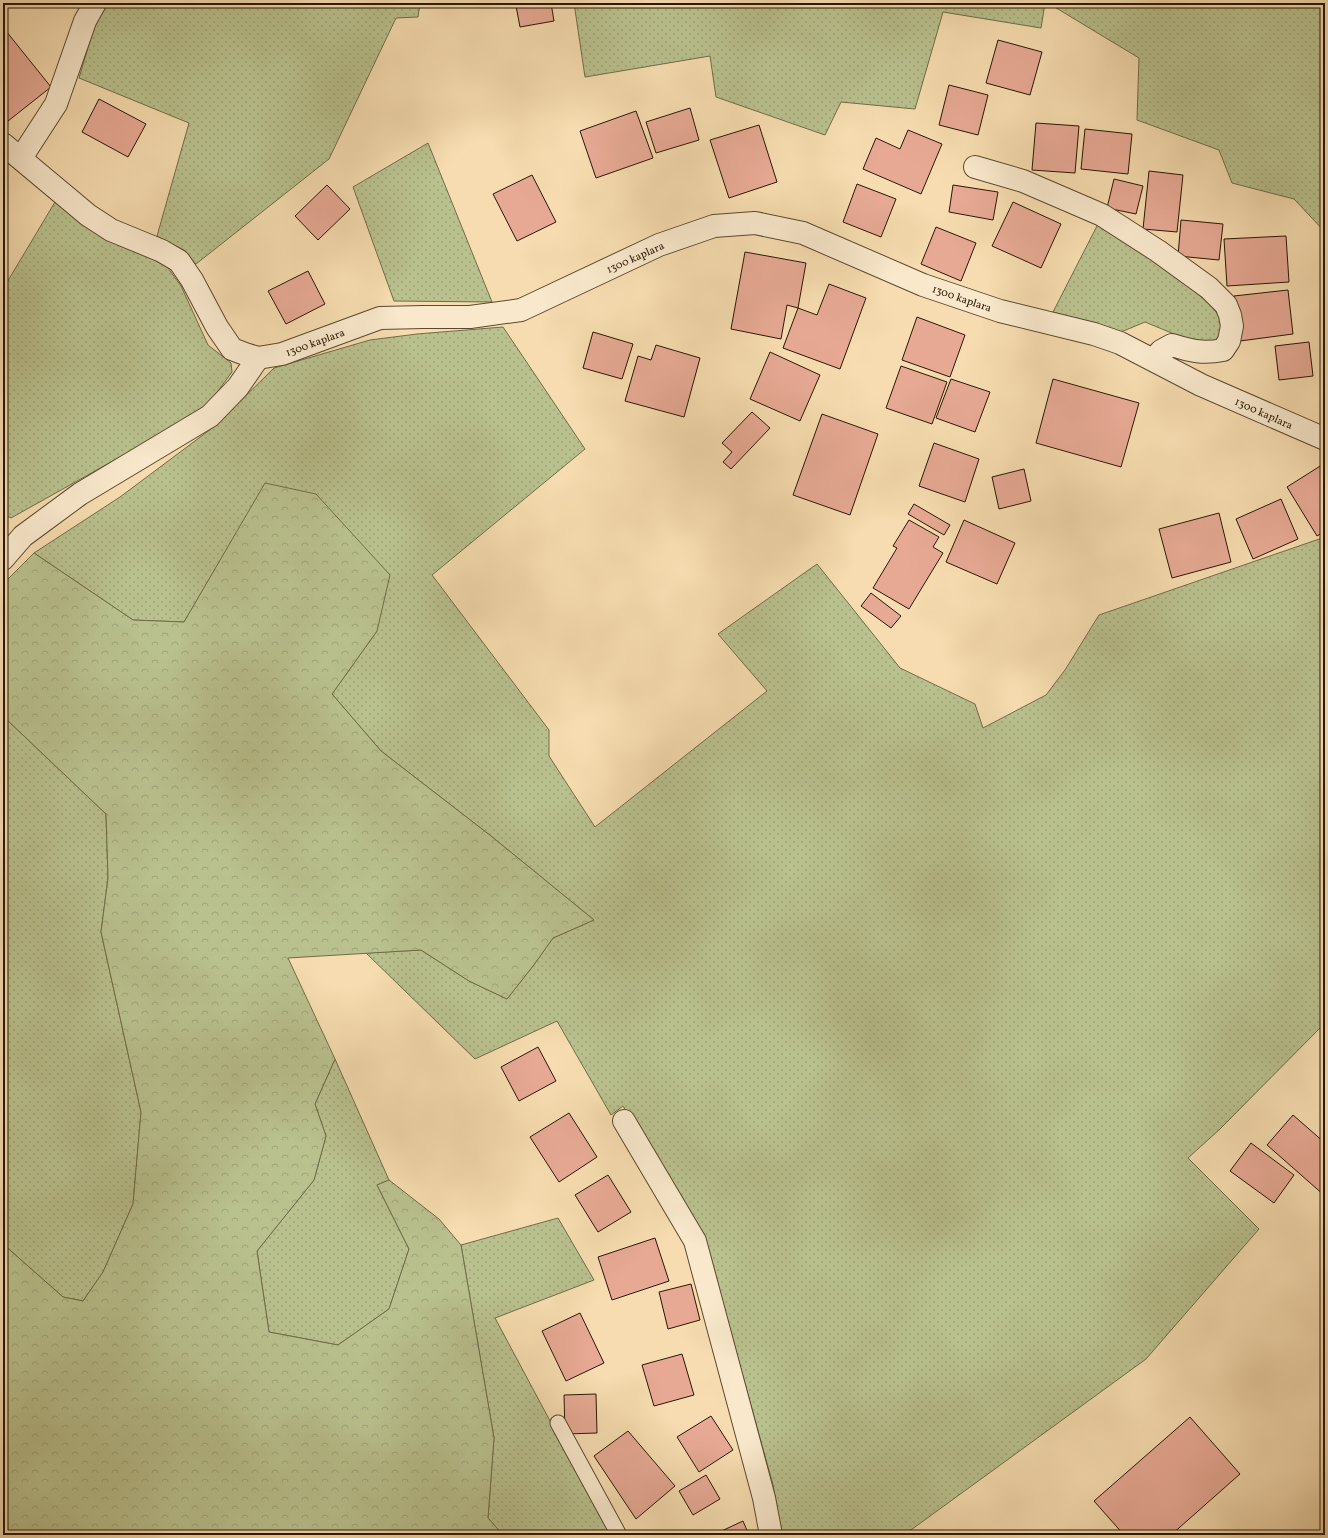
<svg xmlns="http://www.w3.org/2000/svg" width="1328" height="1538" font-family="Vollkorn,serif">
  <defs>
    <pattern id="grass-dots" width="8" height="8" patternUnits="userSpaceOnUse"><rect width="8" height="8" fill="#b9c18e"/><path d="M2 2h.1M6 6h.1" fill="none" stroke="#9fa579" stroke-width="1.8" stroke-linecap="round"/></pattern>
    <pattern id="forest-crowns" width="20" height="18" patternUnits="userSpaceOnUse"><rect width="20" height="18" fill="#b9c18e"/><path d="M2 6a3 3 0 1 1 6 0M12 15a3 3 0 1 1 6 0" fill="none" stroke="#9fa579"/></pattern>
  </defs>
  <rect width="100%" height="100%" fill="#f6dcb0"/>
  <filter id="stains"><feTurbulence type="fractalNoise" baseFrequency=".005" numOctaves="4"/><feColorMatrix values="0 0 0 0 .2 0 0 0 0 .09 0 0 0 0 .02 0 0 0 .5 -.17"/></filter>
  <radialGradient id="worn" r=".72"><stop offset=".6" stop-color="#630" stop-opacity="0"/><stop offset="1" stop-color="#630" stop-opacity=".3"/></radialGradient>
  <path fill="url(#grass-dots)" stroke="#716c48" d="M 106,3 L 420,3 L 418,17 L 396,18 L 329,159 L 196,264 L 184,250 L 157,236 L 189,123 L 79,78 L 97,17 Z
    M 574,3 L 1045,3 L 1041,28 L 943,12 L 915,109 L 841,102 L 825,135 L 716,97 L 710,56 L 585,77 Z
    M 1048,3 L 1325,3 L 1325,232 L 1294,199 L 1232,183 L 1219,150 L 1137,120 L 1139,58 Z
    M 428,143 L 492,302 L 394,301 L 353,187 Z
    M 55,202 L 168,268 L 181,286 L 208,345 L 231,363 L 232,372 L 204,410 L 11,518 L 3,514 L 3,289 Z
    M 1098,224 L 1168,270 L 1210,304 L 1219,316 L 1223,328 L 1219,341 L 1196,343 L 1145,322 L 1121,332 L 1053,312 Z
    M 503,327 L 585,449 L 432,575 L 549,730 L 549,756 L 595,827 L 767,691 L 718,634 L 817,564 L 900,668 L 975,704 L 983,728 L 1046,695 L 1065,670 L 1099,615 L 1325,537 L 1325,1023 L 1220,1129 L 1188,1158 L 1259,1229 L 1146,1359 L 904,1535 L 782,1535 L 773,1485 L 704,1235 L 623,1106 L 611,1115 L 557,1021 L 475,1059 L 366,953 L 421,950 L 469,981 L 507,999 L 533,966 L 553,938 L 594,920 L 491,836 L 381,751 L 332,694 L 377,631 L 266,483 L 184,622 L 133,620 L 34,553 L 120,497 L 215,426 L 274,368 L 370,340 L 417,334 Z
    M 3,716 L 106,814 L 108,878 L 101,932 L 141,1112 L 133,1204 L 103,1272 L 83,1301 L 63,1297 L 3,1244 Z
    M 335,1059 L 389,1180 L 377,1185 L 409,1249 L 389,1309 L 338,1345 L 269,1332 L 257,1251 L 314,1180 L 326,1136 L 315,1104 Z
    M 558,1218 L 594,1280 L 495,1318 L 611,1535 L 503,1535 L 488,1518 L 494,1438 L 461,1245 Z"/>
  <path fill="url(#forest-crowns)" stroke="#716c48" d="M 265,483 L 316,494 L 390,575 L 377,631 L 332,694 L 381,751 L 491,836 L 594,920 L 553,938 L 533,966 L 507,999 L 469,981 L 421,950 L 288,958 L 335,1059 L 315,1104 L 326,1136 L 314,1180 L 257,1251 L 269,1332 L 338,1345 L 389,1309 L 409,1249 L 377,1185 L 389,1180 L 439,1219 L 461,1245 L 494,1438 L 488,1518 L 503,1535 L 3,1535 L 3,1244 L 63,1297 L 83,1301 L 103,1272 L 133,1204 L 141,1112 L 101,932 L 108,878 L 106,814 L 3,716 L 3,584 L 34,553 L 133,620 L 184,622 Z"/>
  <path fill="#e7a994" stroke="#291702" d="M 533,3 L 551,3 L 554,21 L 520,27 L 516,6 Z
    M 6,31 L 51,87 L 3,125 L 3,34 Z
    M 998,40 L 1042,52 L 1030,95 L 986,83 Z
    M 949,85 L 988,95 L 978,135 L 939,125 Z
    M 99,99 L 146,124 L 128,157 L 82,132 Z
    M 690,108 L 699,140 L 656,153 L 646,122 Z
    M 636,111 L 653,158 L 596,178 L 580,131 Z
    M 1036,123 L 1079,126 L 1075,173 L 1032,170 Z
    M 759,125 L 777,182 L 729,198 L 710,140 Z
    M 1085,129 L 1132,134 L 1128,174 L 1081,169 Z
    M 908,130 L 942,144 L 921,194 L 863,169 L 876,138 L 900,149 Z
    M 1149,171 L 1183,175 L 1177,232 L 1143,229 Z
    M 532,175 L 556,222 L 517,241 L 493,194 Z
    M 1114,179 L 1143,186 L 1136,214 L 1107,208 Z
    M 857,184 L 896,199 L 881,237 L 843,222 Z
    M 327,185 L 350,209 L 318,240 L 295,216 Z
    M 953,185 L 998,192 L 993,220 L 949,212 Z
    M 1013,202 L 1061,224 L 1041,268 L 992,246 Z
    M 1181,220 L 1223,224 L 1219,260 L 1178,256 Z
    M 936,227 L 976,243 L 961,281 L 921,264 Z
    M 1286,236 L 1289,282 L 1227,286 L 1224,239 Z
    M 745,252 L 806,263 L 798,308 L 787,305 L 781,339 L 731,329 Z
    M 308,271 L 325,304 L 286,324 L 268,291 Z
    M 829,284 L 866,298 L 840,369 L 783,348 L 798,308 L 817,315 Z
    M 1288,290 L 1293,334 L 1240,341 L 1234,296 Z
    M 917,317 L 965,335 L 950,377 L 902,360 Z
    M 593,332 L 633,344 L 622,379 L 583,368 Z
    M 1309,342 L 1313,376 L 1279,380 L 1275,346 Z
    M 656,345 L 700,358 L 684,417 L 625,401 L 638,356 L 651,360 Z
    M 770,352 L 820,375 L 800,421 L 750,399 Z
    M 901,366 L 947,382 L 932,424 L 886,408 Z
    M 951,379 L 990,392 L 975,432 L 936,418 Z
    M 1053,379 L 1139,403 L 1121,467 L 1036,443 Z
    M 752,412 L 770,428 L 731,469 L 723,462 L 732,452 L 722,443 Z
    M 822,414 L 878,434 L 850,515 L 793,495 Z
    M 934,443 L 979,459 L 965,502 L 919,486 Z
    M 1325,463 L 1325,531 L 1317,536 L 1287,487 Z
    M 1024,469 L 1031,501 L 999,509 L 992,477 Z
    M 1281,499 L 1298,539 L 1253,559 L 1236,519 Z
    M 914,504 L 950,525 L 944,535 L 908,514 Z
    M 1219,513 L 1231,562 L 1172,578 L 1159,529 Z
    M 909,520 L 939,537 L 933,547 L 943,553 L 909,609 L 873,588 L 897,548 L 893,546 Z
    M 964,520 L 1015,543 L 997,584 L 946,562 Z
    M 871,593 L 901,616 L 891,628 L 861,606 Z
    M 538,1047 L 556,1081 L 519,1101 L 501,1067 Z
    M 569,1113 L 597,1157 L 559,1182 L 530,1137 Z
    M 1293,1115 L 1325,1143 L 1325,1196 L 1267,1145 Z
    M 1251,1143 L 1294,1175 L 1274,1203 L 1230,1171 Z
    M 608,1175 L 631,1212 L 598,1232 L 575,1195 Z
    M 655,1238 L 669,1281 L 612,1300 L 598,1257 Z
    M 691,1284 L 700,1320 L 668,1329 L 659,1292 Z
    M 580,1313 L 604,1363 L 566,1381 L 542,1331 Z
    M 682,1354 L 694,1395 L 654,1406 L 642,1365 Z
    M 596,1394 L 597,1433 L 565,1434 L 564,1395 Z
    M 711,1416 L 733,1450 L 699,1472 L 677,1437 Z
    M 1190,1417 L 1240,1474 L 1171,1535 L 1124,1535 L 1094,1501 Z
    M 628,1431 L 675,1486 L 636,1519 L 594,1456 Z
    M 706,1475 L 720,1499 L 693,1515 L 679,1491 Z
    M 743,1521 L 749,1535 L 713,1535 Z"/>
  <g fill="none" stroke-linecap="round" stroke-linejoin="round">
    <g stroke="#5c482e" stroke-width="17">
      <path id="lane" d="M 558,1423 L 619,1535"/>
    </g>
    <g stroke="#5c482e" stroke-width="24">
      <path id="street" d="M 3,144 L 88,215 L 111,230 L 162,251 L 179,261 L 192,280 L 217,327 L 232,349 L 245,354 L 258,358 L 282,354 L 380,318 L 423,317 L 470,317 L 521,310 L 659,245 L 714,226 L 755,223 L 803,233 L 923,285 L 1000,311 L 1094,334 L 1120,343 L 1201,385 L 1325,439
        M 21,158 L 56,104 L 85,21 L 95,3
        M 975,167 L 1023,181 L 1102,215 L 1158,251 L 1209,288 L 1226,305 L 1230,315 L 1232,326 L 1229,341 L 1223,350 C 1203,354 1191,351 1172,345 L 1161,351 L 1153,360
        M 3,559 L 23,536 L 80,494 L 210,416 L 238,387 L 258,358
        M 624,1121 L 695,1241 L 764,1498 L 771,1535"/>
    </g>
    <use href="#lane" stroke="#f9e8cc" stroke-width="15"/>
    <use href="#street" stroke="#f9e8cc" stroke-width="22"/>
  </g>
  <g text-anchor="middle" stroke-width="4" stroke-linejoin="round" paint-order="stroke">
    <g font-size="11" fill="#291702" stroke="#f9e8cc">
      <text transform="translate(635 257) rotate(-24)" y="4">1300 kaplara</text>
      <text transform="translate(962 298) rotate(19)" y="4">1300 kaplara</text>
      <text transform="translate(315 342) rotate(-20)" y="4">1300 kaplara</text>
      <text transform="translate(1264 413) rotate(24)" y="4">1300 kaplara</text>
    </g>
  </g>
  <rect width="1328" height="1538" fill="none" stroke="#f6dcb0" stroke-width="16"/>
  <rect x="4" y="4" width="1320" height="1530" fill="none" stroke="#291702" stroke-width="2"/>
  <rect x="8" y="8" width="1312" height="1522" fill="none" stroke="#291702"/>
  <rect width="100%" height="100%" filter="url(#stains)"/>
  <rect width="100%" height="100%" fill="url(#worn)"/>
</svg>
